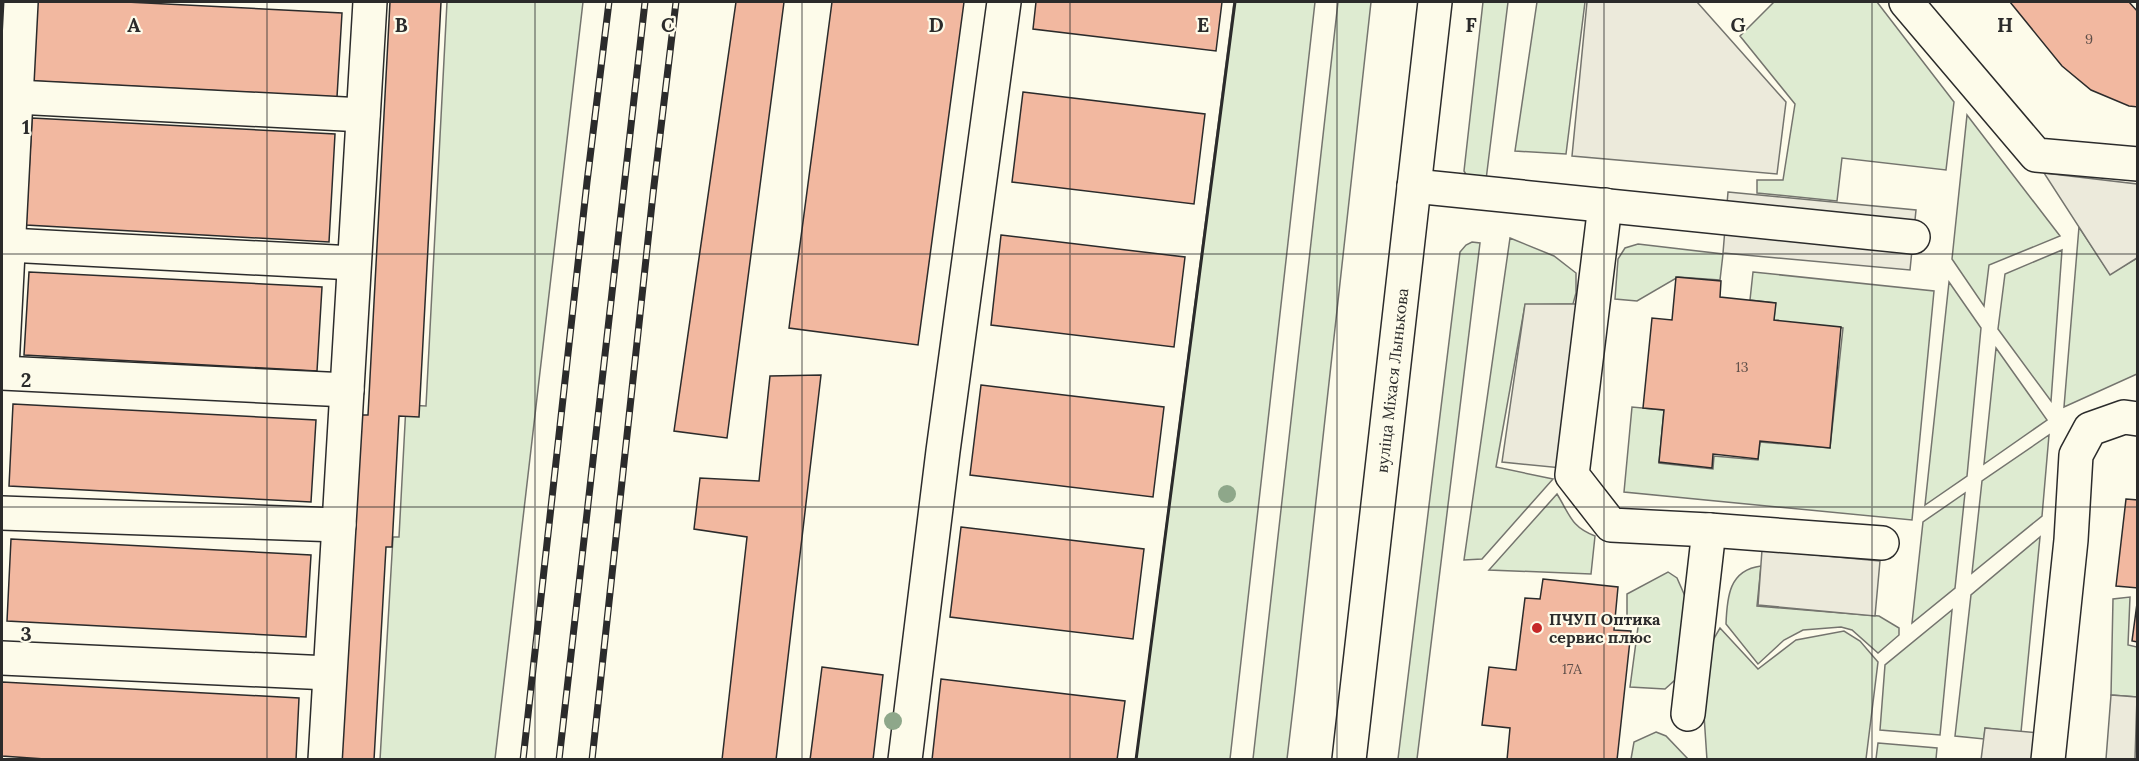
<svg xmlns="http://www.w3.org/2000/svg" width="2139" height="761" font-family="Lora,serif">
  <rect width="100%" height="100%" fill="#fdfbea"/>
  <path fill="#deebd1" stroke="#74746e" stroke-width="1.5" d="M 447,2 L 583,2 L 495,759 L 380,760 L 393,537 L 399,537 L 406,405 L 426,406 Z
    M 1234,2 L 1315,2 L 1230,759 L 1136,759 Z
    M 1338,2 L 1371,2 L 1295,691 L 1287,759 L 1253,759 Z
    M 1483,2 L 1508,2 L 1485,188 L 1470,181 L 1464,171 Z
    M 1537,2 L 1585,2 L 1566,154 L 1515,151 Z
    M 1774,2 L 1877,2 L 1954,102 L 1946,170 L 1842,158 L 1837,201 L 1757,193 L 1757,180 L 1783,180 L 1795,104 L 1740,36 Z
    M 1967,115 L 2060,236 L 1989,265 L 1984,306 L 1952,259 Z
    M 2079,227 L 2110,274 L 2137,258 L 2137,374 L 2064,407 Z
    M 1510,238 L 1554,256 L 1576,273 L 1576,293 L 1573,304 L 1525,305 L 1496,467 L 1553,479 L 1482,559 L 1464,560 Z
    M 1472,242 L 1480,243 L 1417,759 L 1398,759 L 1460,252 L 1466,245 Z
    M 1638,244 L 1723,254 L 1720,280 L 1678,277 L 1637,301 L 1615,299 L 1618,259 L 1625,248 Z
    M 2062,250 L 2051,401 L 1998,329 L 2005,274 Z
    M 1753,272 L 1934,291 L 1912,520 L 1624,492 L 1632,407 L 1664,410 L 1659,463 L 1713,469 L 1714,456 L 1758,460 L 1760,442 L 1830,448 L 1843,328 L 1774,321 L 1775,303 L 1750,300 Z
    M 1949,282 L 1981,328 L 1967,476 L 1925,505 Z
    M 1996,348 L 2047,420 L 1984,464 Z
    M 2049,435 L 2042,516 L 1972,573 L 1982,481 Z
    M 1965,493 L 1955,588 L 1912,623 L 1923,522 Z
    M 1557,494 C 1570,515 1571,527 1595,536 L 1591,574 L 1489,570 Z
    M 2040,537 L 2021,732 L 1985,728 L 1984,739 L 1955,736 L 1971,595 Z
    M 1761,566 L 1757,606 L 1879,616 L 1899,628 L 1899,635 L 1878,653 L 1852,630 L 1841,627 L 1803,630 L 1784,640 L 1758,664 L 1726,624 C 1727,597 1729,570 1761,566 Z
    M 1668,572 L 1677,578 L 1688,603 L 1675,680 L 1665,689 L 1630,687 L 1638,627 L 1627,618 L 1627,594 Z
    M 2130,597 L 2128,645 L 2137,647 L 2137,697 L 2111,695 L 2113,599 Z
    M 1952,610 L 1940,735 L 1880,730 L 1885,665 Z
    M 1720,628 L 1758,669 L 1796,640 L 1844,631 L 1860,641 L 1878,662 L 1866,759 L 1707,760 L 1704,715 L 1709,647 Z
    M 1656,732 L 1666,736 L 1688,759 L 1631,759 L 1634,742 Z
    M 1878,743 L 1937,748 L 1936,759 L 1876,759 Z"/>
  <path fill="#eceadb" stroke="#74746e" stroke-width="1.5" d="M 1587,2 L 1697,2 L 1786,102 L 1777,174 L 1572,156 Z
    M 2044,173 L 2137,184 L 2137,258 L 2110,275 Z
    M 1728,192 L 1916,210 L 1910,270 L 1723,253 Z
    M 1525,304 L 1593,304 L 1572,469 L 1502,462 Z
    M 1762,550 L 1880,561 L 1875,616 L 1758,605 Z
    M 2111,695 L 2137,697 L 2135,759 L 2106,759 Z
    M 1985,728 L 2050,734 L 2048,759 L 1981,760 Z"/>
  <path fill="#f2b8a0" stroke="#2b2b2b" stroke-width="1.5" d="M 36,2 L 126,2 L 342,13 L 337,97 L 32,81 Z
    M 390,2 L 441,2 L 419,417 L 399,416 L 392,547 L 386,547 L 374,760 L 336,760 L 360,415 L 368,415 Z
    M 736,2 L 784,2 L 727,438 L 674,431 Z
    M 832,2 L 964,2 L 918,345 L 789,328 Z
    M 1036,2 L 1222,2 L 1216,51 L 1033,29 Z
    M 2010,2 L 2129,2 L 2138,12 L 2138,107 L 2129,106 L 2091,90 L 2062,66 Z
    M 1023,92 L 1205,114 L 1194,204 L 1012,182 Z
    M 32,118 L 335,134 L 329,242 L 26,225 Z
    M 1001,235 L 1185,257 L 1174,347 L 991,325 Z
    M 29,272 L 322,287 L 317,371 L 24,355 Z
    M 1676,277 L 1721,281 L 1720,297 L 1776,303 L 1774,320 L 1841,327 L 1830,448 L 1760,441 L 1758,459 L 1713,454 L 1712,468 L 1659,462 L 1664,410 L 1643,408 L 1652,318 L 1672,320 Z
    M 821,375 L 776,760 L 722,760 L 747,537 L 694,529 L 700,478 L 759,481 L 770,376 Z
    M 981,385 L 1164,407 L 1153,497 L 970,475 Z
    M 13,404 L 316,420 L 311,502 L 9,486 Z
    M 2126,499 L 2138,500 L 2138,588 L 2116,586 Z
    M 961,527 L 1144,549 L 1133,639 L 950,617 Z
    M 11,539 L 311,555 L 306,637 L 7,621 Z
    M 1543,579 L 1618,587 L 1614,630 L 1631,631 L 1617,760 L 1507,760 L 1510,728 L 1482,725 L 1489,667 L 1516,670 L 1525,598 L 1540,599 Z
    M 2138,596 L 2138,642 L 2132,641 Z
    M 822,667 L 883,675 L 873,760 L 810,760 Z
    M 941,679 L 1125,701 L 1117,760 L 932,760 Z
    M 2,682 L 299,698 L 296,760 L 59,760 L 2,756 Z"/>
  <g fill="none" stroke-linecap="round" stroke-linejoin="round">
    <g stroke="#2b2b2b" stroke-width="36">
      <g id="minor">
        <path d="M 1906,2 L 2036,155 L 2138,164"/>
        <path d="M 16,97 L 363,115"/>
        <path d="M 1414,186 L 1913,237"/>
        <path d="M 1605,205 L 1572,475 L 1611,525 L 1709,530 L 1882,543"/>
        <path d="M 8,245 L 354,263"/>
        <path d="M 2,368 L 21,2"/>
        <path d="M 2,373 L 347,390"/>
        <path d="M 2,513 L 339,525"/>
        <path d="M 2,658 L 329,673"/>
        <path d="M 1688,714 L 1709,530"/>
        <path d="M 325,760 L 370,2"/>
        <path d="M 905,760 L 943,451 L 1004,2"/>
        <path id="s1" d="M 1349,760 L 1435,2"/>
        <path d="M 2048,760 L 2071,540 L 2076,455 L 2090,429 L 2124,417 L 2138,419"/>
      </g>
    </g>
    <use href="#minor" stroke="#fdfbea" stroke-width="33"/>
    <g stroke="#2b2b2b" stroke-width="7">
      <path id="rail" d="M 523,760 L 587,182 L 609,2
        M 559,760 L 645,2
        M 592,760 L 653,194 L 676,2"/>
    </g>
    <use href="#rail" stroke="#fdfbea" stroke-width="4.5" stroke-dasharray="14" stroke-linecap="butt"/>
    <path stroke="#2b2b2b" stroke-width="3" d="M 1136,760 L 1235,2"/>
  </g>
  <g fill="#8ea78a">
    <circle cx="1227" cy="494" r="9"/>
    <circle cx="893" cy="721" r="9"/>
  </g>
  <path fill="none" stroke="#2b2b2b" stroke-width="1.5" stroke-opacity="0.55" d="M 267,2 L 267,760M 535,2 L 535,760M 802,2 L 802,760M 1070,2 L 1070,760M 1337,2 L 1337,760M 1604,2 L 1604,760M 1872,2 L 1872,760M 2,254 L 2138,254M 2,507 L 2138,507"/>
  <circle fill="#c62828" stroke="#fdfbea" stroke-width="2" cx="1537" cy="628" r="6"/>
  <g text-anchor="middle" stroke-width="4.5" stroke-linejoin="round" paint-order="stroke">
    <g font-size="14" fill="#5d4e48">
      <text x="2089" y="44">9</text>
      <text x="1742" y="372">13</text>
      <text x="1572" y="674">17А</text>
    </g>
    <g font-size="16" fill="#2b2b2b" stroke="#fdfbea">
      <text dy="6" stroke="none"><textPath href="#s1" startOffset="382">вуліца Міхася Лынькова</textPath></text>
    </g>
    <g font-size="16" font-weight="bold" fill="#2b2b2b" stroke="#fdfbea" text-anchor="start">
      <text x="1549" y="625">ПЧУП Оптика<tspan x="1549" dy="18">сервис плюс</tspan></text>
    </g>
  </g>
  <g font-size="20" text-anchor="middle" font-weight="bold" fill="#2b2b2b" stroke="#fdfbea" stroke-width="4.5" stroke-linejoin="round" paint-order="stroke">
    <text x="134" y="32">A</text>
    <text x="401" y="32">B</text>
    <text x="668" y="32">C</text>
    <text x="936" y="32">D</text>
    <text x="1203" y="32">E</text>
    <text x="1471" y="32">F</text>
    <text x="1738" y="32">G</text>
    <text x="2005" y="32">H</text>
    <text x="26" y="134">1</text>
    <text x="26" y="387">2</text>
    <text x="26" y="641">3</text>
  </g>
  <rect width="2139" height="761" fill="none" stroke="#2b2b2b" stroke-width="6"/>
</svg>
